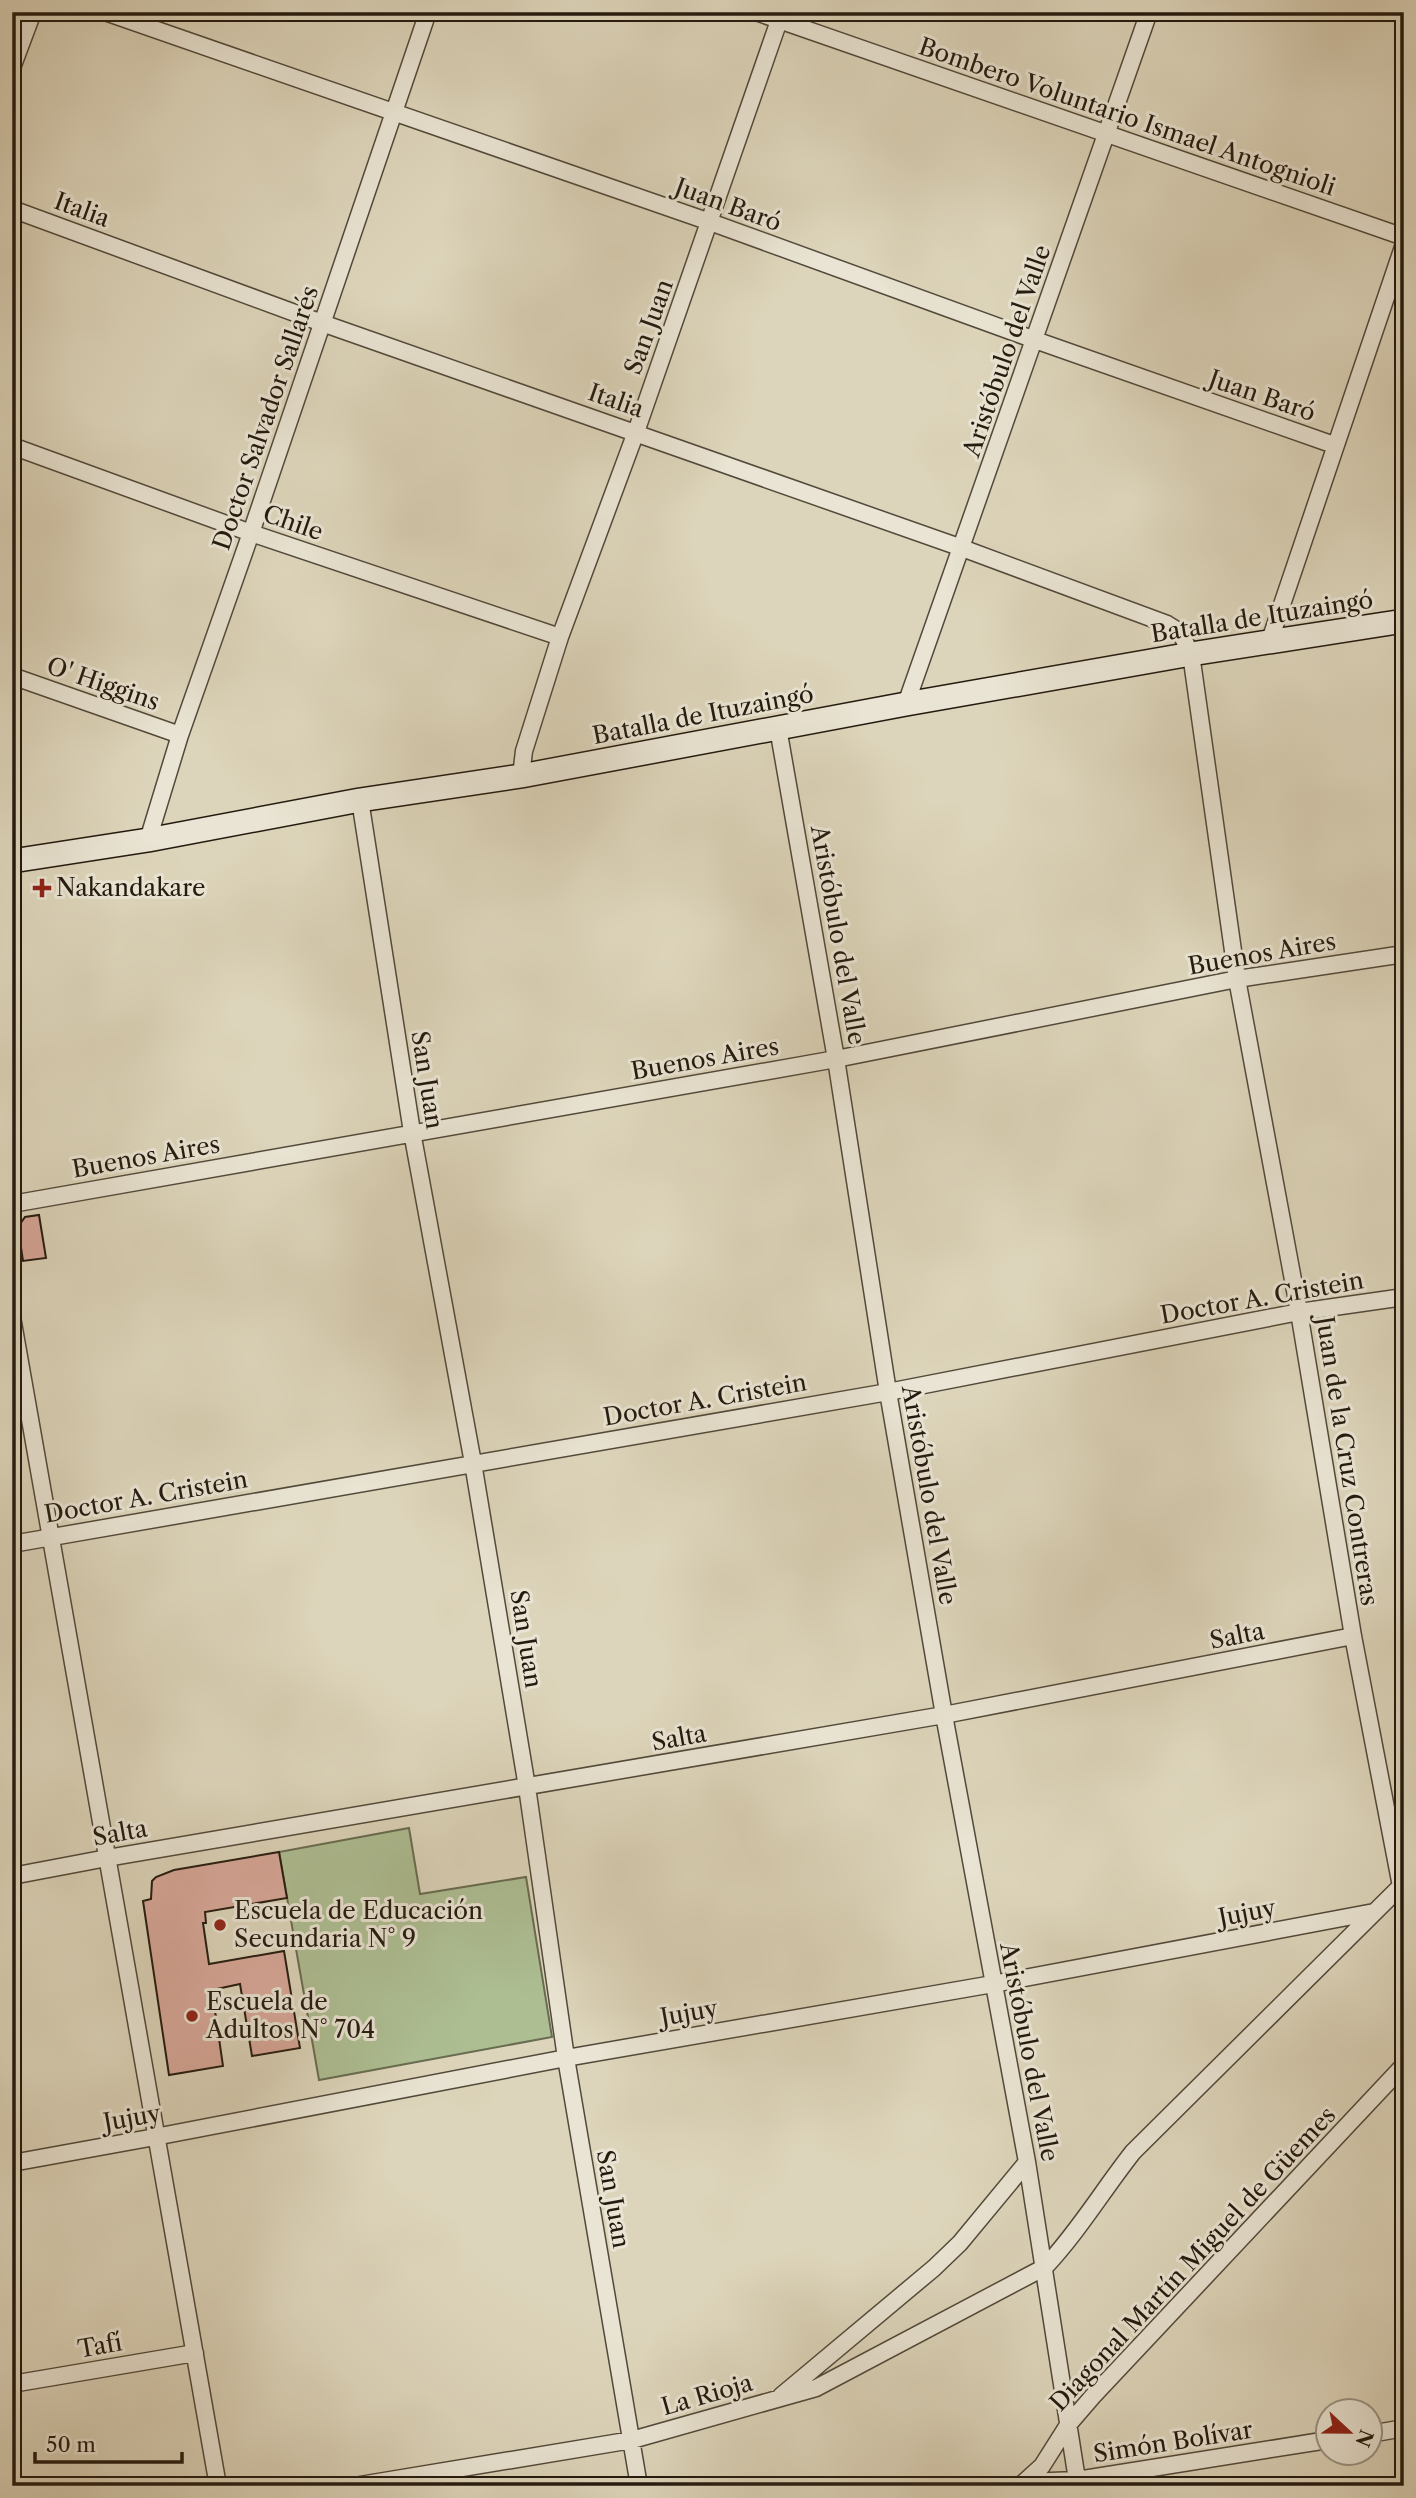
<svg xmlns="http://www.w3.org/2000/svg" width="1416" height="2498" font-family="'Libre Caslon Text',serif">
  <rect width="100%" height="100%" fill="#ddd5bb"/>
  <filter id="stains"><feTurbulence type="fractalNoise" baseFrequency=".00286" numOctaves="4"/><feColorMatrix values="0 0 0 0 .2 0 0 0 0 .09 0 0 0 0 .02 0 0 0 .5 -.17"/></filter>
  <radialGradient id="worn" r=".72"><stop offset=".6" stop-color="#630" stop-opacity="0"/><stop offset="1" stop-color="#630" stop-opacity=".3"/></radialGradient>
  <path fill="#adbe93" stroke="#686c51" stroke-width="2" d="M 409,1828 L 420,1894 L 526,1877 L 552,2037 L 319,2080 L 279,1852 Z"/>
  <path fill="#d8a89a" stroke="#241a0f" stroke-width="2" d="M 39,1215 L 46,1258 L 23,1261 L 18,1227 L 25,1217 Z
    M 279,1852 L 287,1898 L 205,1912 L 206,1923 L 203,1923 L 209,1964 L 284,1951 L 300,2048 L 252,2056 L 240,1984 L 212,1990 L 223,2066 L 169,2075 L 143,1901 L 151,1899 L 152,1881 L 156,1877 L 174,1870 Z"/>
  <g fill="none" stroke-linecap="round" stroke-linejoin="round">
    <g stroke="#52493a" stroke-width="19">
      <path id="street" d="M 105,12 L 710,222 L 1035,340 L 1334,445
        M 756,12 L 1404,237
        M 12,68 L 33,12
        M 12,209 L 322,323 L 962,548 L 1167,624 L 1180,632 L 1191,654 L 1237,979 L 1299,1312 L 1353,1636 L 1404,1902
        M 12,446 L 251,533 L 560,637
        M 1269,643 L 1404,244
        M 12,676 L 180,735
        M 906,704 L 1149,12
        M 778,728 L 836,1059 L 888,1392 L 944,1715 L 1027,2162 L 1078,2486
        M 521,776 L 524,751 L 560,637 L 636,432 L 782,12
        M 360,800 L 412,1132 L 473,1463 L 527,1787 L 566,2058 L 639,2486
        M 148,840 L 180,735 L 251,533 L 428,12
        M 12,1204 L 836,1059 L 1237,979 L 1404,954
        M 12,1317 L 218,2486
        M 12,1544 L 888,1392 L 1299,1312 L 1404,1297
        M 12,1876 L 107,1858 L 944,1715 L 1353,1636
        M 12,2163 L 155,2137 L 566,2058 L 993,1984 L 1374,1912
        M 12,2384 L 195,2353
        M 781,2396 L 934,2268 L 960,2243 L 1027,2162
        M 1370,2434 L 1404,2428
        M 1025,2482 L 1077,2480 L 1328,2440
        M 354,2486 L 632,2440 L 816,2388 L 1045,2267 C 1078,2232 1103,2190 1133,2152 L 1404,1883
        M 1020,2486 L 1042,2466 L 1068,2425 L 1093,2396 L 1404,2065"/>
    </g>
    <g stroke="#241a0f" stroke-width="26">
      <path id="secondary" d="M 12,861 L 148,840 L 360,800 L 521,776 L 906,704 L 1191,654 L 1404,621"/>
    </g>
    <use href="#street" stroke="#e9e4d3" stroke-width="16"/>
    <use href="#secondary" stroke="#e9e4d3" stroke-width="23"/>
  </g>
  <g fill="#8f2418" stroke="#e9e4d3" stroke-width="2.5">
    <path d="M38.5 877.5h7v7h7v7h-7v7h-7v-7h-7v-7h7z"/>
    <circle cx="220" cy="1925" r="7"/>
    <circle cx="192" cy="2016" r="7"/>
  </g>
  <g text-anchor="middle" stroke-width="6" stroke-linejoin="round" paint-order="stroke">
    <g font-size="24" fill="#241a0f" stroke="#e9e4d3">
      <text transform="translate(1127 117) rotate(19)" y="8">Bombero Voluntario Ismael Antognioli</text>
      <text transform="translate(728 205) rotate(20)" y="8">Juan Baró</text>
      <text transform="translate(82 210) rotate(20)" y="8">Italia</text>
      <text transform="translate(649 327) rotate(-70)" y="8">San Juan</text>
      <text transform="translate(1007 351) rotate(-71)" y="8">Aristóbulo del Valle</text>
      <text transform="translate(1262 396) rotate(19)" y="8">Juan Baró</text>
      <text transform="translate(616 401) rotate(19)" y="8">Italia</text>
      <text transform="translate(266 418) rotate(-71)" y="8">Doctor Salvador Sallarés</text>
      <text transform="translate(293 523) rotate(19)" y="8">Chile</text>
      <text transform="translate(1262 617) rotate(-9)" y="8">Batalla de Ituzaingó</text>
      <text transform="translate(103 684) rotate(19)" y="8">O' Higgins</text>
      <text transform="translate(703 715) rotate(-11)" y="8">Batalla de Ituzaingó</text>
      <text transform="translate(838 935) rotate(80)" y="8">Aristóbulo del Valle</text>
      <text transform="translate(1262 954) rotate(-10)" y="8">Buenos Aires</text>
      <text transform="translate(705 1059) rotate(-10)" y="8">Buenos Aires</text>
      <text transform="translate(427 1080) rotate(81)" y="8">San Juan</text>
      <text transform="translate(146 1157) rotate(-10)" y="8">Buenos Aires</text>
      <text transform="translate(1262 1298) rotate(-10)" y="8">Doctor A. Cristein</text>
      <text transform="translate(705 1400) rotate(-10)" y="8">Doctor A. Cristein</text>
      <text transform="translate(1347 1461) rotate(81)" y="8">Juan de la Cruz Contreras</text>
      <text transform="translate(929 1495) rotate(80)" y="8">Aristóbulo del Valle</text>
      <text transform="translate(146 1497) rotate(-10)" y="8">Doctor A. Cristein</text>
      <text transform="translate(1237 1636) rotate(-11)" y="8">Salta</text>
      <text transform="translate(526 1639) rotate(81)" y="8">San Juan</text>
      <text transform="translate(679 1738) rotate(-10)" y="8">Salta</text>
      <text transform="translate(120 1833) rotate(-10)" y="8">Salta</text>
      <text transform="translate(1247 1913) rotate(-11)" y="8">Jujuy</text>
      <text transform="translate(689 2013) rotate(-10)" y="8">Jujuy</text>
      <text transform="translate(1029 2052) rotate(79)" y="8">Aristóbulo del Valle</text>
      <text transform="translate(132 2118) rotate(-10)" y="8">Jujuy</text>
      <text transform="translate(613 2199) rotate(80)" y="8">San Juan</text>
      <text transform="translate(1193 2259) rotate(-47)" y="8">Diagonal Martín Miguel de Güemes</text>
      <text transform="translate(100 2346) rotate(-10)" y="8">Tafí</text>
      <text transform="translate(707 2395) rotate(-16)" y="8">La Rioja</text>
      <text transform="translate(1173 2442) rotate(-9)" y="8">Simón Bolívar</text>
    </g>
    <g font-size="24" fill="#241a0f" stroke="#e9e4d3" text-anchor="start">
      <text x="56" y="896">Nakandakare</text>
      <text x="234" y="1919">Escuela de Educación<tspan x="234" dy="28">Secundaria N° 9</tspan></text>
      <text x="206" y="2010">Escuela de<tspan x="206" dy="28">Adultos N° 704</tspan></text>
    </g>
  </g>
  <rect width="1416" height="2498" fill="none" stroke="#ddd5bb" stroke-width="42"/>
  <rect x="14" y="14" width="1388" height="2470" fill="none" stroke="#241a0f" stroke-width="3.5"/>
  <rect x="21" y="21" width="1374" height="2456" fill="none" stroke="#241a0f" stroke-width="2"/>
  <g transform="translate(1349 2432) rotate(112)"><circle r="33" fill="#e9e4d3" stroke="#9a9385" stroke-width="2"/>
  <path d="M0-5L12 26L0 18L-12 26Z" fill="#8f2418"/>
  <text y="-10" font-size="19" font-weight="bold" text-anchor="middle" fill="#241a0f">N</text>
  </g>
  <path d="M35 2452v10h147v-10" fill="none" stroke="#241a0f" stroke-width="3.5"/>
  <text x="46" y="2452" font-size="21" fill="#241a0f" stroke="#e9e4d3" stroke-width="5" paint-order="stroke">50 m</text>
  <rect width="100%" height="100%" filter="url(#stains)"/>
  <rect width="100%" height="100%" fill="url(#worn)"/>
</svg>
